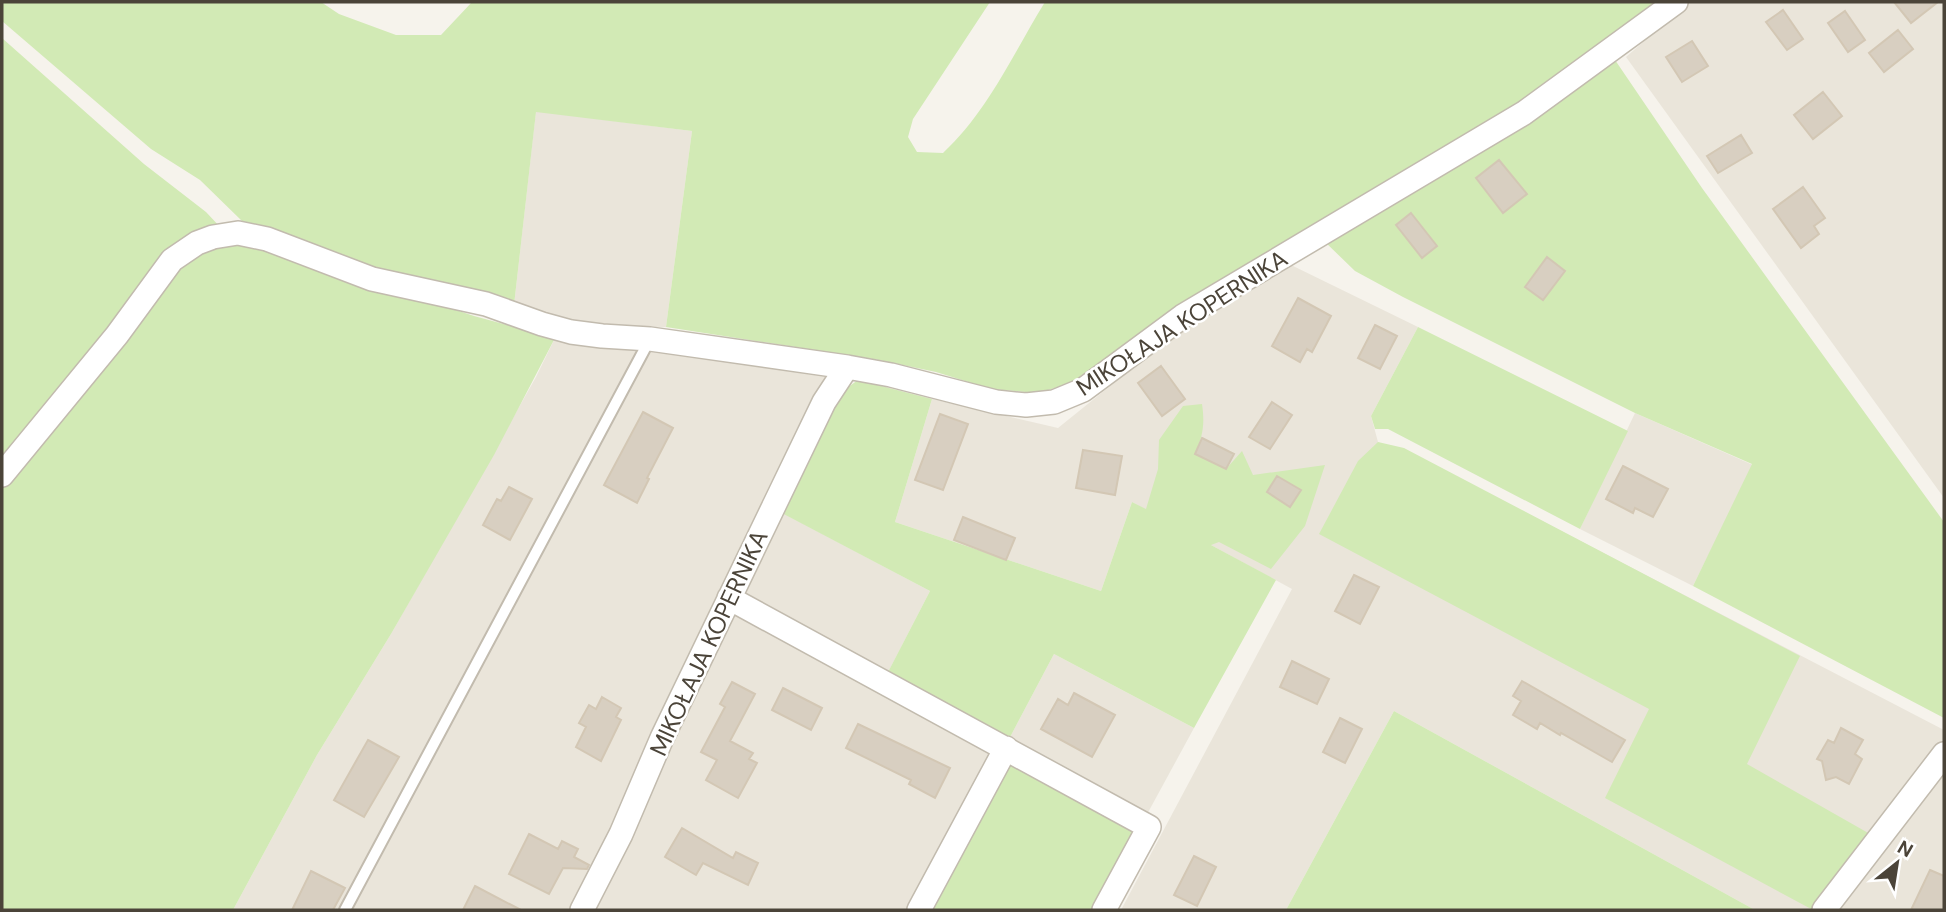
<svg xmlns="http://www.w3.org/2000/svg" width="1946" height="912" font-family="'DM Sans',sans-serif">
  <rect width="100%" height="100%" fill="#f6f3ec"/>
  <path fill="#eae5da" d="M 1689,2 L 1944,2 L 1944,498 L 1626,57 Z
    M 536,111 L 692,131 L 666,327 L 606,326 L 562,319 L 514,305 Z
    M 1289,264 L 1418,327 L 1371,416 L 1378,442 L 1480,489 L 1944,730 L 1944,910 L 1755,910 L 1394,711 L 1286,910 L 1121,910 L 1292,589 L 1132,502 L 1101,591 L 895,522 L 932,399 L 1058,428 L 1187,324 Z
    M 555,338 L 829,371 L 766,504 L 930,591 L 881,686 L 995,750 L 907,910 L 233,910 L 317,755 L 391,634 L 536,377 Z
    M 1635,413 L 1753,465 L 1693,586 L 1580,529 Z
    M 1054,654 L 1194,728 L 1145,818 L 1008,741 Z"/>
  <path fill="#d2eab5" d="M 2,2 L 321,2 L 339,14 L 396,35 L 441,35 L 472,2 L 990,2 L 913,119 L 908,137 L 917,152 L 943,153 C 988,111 1013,54 1045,2 L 1657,2 L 1512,108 L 1111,358 L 1068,384 L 1038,393 L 991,389 L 936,372 L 879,360 L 666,327 L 692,131 L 536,112 L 514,305 L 373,268 L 347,260 L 275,230 L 242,221 L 200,180 L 151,149 L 2,21 Z
    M 2,38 L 144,164 L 206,212 L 237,245 L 263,245 L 474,316 L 555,338 L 494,455 L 391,634 L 317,755 L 233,910 L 2,910 Z
    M 1613,57 L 1702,188 L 1944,522 L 1944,718 L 1693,586 L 1752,464 L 1635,413 L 1403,297 L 1355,271 L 1323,240 Z
    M 1418,327 L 1628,431 L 1580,529 L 1388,429 L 1375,429 L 1371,416 Z
    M 858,380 L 932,399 L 895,522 L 1101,591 L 1132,502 L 1146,509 L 1158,469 L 1159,440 L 1183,406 L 1202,404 C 1205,424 1203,436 1195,454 L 1226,469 L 1242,451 L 1253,475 L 1325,465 L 1305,526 L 1271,569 L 1219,542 L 1211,545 L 1276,580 L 1194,728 L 1054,654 L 1008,741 L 886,676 L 930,591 L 778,511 L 840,393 Z
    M 1378,442 L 1404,448 L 1800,656 L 1747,764 L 1870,834 L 1813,910 L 1605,798 L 1649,709 L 1319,534 L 1358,461 Z
    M 1394,711 L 1755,910 L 1286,910 Z
    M 1006,761 L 1139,830 L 1097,910 L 929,910 Z"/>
  <path fill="#d8cfc1" stroke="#d3c7b4" stroke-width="2" d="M 1894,2 L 1938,2 L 1911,23 Z
    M 1783,10 L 1803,39 L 1787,50 L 1766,22 Z
    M 1845,11 L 1865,40 L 1848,52 L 1828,23 Z
    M 1898,30 L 1913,49 L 1884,72 L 1869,53 Z
    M 1692,41 L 1708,66 L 1682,82 L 1666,57 Z
    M 1823,92 L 1842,116 L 1813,139 L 1794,115 Z
    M 1741,135 L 1752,153 L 1718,173 L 1707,156 Z
    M 1499,160 L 1527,194 L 1503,213 L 1476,178 Z
    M 1803,187 L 1825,218 L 1814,226 L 1819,234 L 1801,248 L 1773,209 Z
    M 1411,213 L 1437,246 L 1422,258 L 1396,225 Z
    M 1547,257 L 1565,271 L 1543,300 L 1525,287 Z
    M 1298,298 L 1331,316 L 1312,352 L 1307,349 L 1300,362 L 1272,346 Z
    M 1375,325 L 1397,336 L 1380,369 L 1358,358 Z
    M 1161,366 L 1185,399 L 1162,416 L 1138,383 Z
    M 1272,402 L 1292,415 L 1270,449 L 1249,437 Z
    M 643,412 L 673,428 L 647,478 L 649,479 L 637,503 L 604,485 Z
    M 940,414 L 968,424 L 943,490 L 915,480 Z
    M 1202,438 L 1234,454 L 1226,469 L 1195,454 Z
    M 1083,450 L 1122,456 L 1115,495 L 1076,488 Z
    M 1623,466 L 1668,489 L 1653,517 L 1635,508 L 1633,513 L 1606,499 Z
    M 1277,476 L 1301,490 L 1290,507 L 1267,492 Z
    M 509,487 L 532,499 L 510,540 L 483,525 L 497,499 L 501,501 Z
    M 963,517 L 1015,538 L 1006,560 L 954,540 Z
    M 1354,575 L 1379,587 L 1360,624 L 1335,611 Z
    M 1292,661 L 1329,679 L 1317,704 L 1280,687 Z
    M 1522,681 L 1625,740 L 1612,762 L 1561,733 L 1560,735 L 1540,723 L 1537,729 L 1513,715 L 1521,701 L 1513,696 Z
    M 732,682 L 755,694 L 730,741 L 753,753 L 749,759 L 757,763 L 738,798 L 706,780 L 717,760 L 701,752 L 725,707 L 720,704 Z
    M 783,688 L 822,708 L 811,730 L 772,710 Z
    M 1074,693 L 1115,715 L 1092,757 L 1041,729 L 1058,699 L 1068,705 Z
    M 602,697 L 621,708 L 616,717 L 621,720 L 601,761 L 576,747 L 586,727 L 579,723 L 589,705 L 596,709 Z
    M 1340,718 L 1362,729 L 1345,763 L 1323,752 Z
    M 858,724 L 950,768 L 935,798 L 909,784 L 911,780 L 846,748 Z
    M 1841,728 L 1863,740 L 1855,754 L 1862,759 L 1849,784 L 1836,777 L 1826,780 L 1822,761 L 1817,759 L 1828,740 L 1834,743 Z
    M 368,740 L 399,757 L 364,817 L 334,800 Z
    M 682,828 L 733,858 L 736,852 L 758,863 L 748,885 L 703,863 L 696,875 L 665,857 Z
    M 529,834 L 558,849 L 562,841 L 578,849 L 574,857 L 589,865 L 587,869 L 563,868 L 549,894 L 509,874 Z
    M 1194,856 L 1216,867 L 1197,906 L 1174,895 Z
    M 1930,870 L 1944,876 L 1944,910 L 1911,910 Z
    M 311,871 L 345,888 L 333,910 L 292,910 Z
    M 475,886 L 521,910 L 463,910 Z"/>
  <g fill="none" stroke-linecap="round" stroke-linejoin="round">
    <g stroke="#c2bbae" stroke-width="14">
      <path id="service" d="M 345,910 L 650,339"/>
    </g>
    <g stroke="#c2bbae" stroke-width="26">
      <path id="minor" d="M 2,475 L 117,335 L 172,260 L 197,243 L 213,237 L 238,233 L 267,239 L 372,279 L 486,304 L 542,324 L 571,332 L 602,336 L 650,339 L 847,367
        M 729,598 L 1149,827 L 1104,910
        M 582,910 L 621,834 L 662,738 L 824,402 L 847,367 L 891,375 L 996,402 L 1026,405 L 1054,402 L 1083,390 L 1183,316 L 1524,113 L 1676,2
        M 919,910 L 1006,748
        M 1824,910 L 1944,754"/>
    </g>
    <use href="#service" stroke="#fff" stroke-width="10"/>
    <use href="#minor" stroke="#fff" stroke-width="23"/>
  </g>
  <g text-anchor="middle" stroke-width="5" stroke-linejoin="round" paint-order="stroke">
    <g font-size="24" fill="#4b4439" stroke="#fff">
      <text transform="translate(1182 323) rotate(-33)" y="8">MIKOŁAJA KOPERNIKA</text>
      <text transform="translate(709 643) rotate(-65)" y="8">MIKOŁAJA KOPERNIKA</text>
    </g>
  </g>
  <rect width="1946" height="912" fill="none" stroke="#4b4439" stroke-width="7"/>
  <g transform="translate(1897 863) rotate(30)" stroke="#ffffff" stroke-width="5" paint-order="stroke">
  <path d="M0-5L12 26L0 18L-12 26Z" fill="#4b4439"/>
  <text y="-10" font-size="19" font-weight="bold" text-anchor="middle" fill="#4b4439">N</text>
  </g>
</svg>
